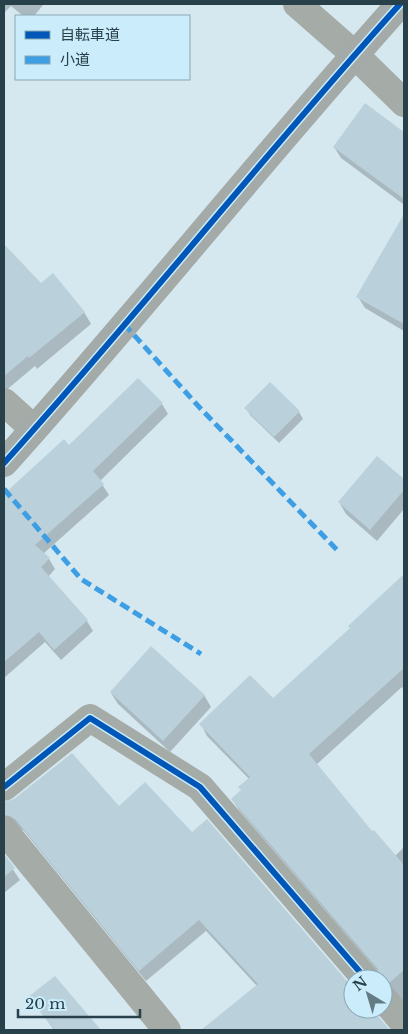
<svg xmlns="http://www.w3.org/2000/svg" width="408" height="1034" font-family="'Libre Baskerville','Noto Sans JP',serif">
  <rect width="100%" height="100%" fill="#d5e8f0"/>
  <path fill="#0003" d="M 4,4 L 44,4 L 34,16 L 23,16 L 11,6 L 4,13 Z
    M 365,105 L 404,133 L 403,204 L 341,158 L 334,147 Z
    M 404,217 L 404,331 L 365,308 L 358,297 Z
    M 4,246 L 40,285 L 84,312 L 91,324 L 37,369 L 35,366 L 4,392 Z
    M 270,384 L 299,412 L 303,419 L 279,443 L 250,415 L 246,408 Z
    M 162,404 L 168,414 L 100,481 L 109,495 L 43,554 L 49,559 L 55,569 L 48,577 L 87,621 L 93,631 L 61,660 L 45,642 L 4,678 L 4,498 L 17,484 L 69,446 Z
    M 377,458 L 404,480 L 404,509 L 377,541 L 346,514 L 339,502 Z
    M 404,576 L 404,690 L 402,687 L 316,765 L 371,833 L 395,856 L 404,847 L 404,1001 L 396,995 L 389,994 L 383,984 L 382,976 L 239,810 L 232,799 L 242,791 L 249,779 L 207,736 L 201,724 L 273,700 L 351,628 L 350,626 Z
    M 111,693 L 204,695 L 211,707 L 170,752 L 118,704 Z
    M 14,800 L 119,808 L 192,834 L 353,990 L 353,1009 L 374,1009 L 374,1013 L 388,1030 L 226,1030 L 225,1029 L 257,986 L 206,931 L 146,981 L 24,831 L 18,827 L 4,828 L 4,803 Z
    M 4,856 L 20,880 L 4,893 Z
    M 55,978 L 99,1030 L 54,1030 L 30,997 Z"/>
  <path fill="#bad1db" d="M 365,103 L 404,132 L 404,199 L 333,147 Z
    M 404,214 L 404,324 L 356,297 Z
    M 4,244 L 41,283 L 53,273 L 85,312 L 29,358 L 28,356 L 4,376 Z
    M 138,378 L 163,403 L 93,471 L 104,484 L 35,545 L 50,558 L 41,567 L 88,620 L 54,650 L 39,632 L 4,662 L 4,494 L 64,439 L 69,445 Z
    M 270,382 L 300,411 L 274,437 L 244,408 Z
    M 377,456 L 404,479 L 404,490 L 370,530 L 338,502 Z
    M 404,574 L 404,668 L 309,754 L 372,831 L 374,830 L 404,865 L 404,970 L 389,983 L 383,983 L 383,979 L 381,979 L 378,969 L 231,799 L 241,790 L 238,787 L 250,777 L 199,724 L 250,675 L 273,698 L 350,628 L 348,626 Z
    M 151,646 L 205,695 L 163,741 L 110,692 Z
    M 72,753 L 119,806 L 145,782 L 192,832 L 207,819 L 353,988 L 353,1009 L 372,1009 L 390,1030 L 201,1030 L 258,984 L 199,920 L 139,971 L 16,820 L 10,816 L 4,815 L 4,802 L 14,799 Z
    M 4,854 L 15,868 L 4,877 Z
    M 55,976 L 101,1030 L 55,1030 L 28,997 Z"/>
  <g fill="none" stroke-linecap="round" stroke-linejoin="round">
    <path stroke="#a5aba7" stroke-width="28" d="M 297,4 L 354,54 L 404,103
      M 4,402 L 34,429
      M 4,787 L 90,718 L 200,787 L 366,979
      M 4,830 L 167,1030
      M 383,998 L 404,1023"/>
    <path stroke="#a3aaa7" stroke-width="28" d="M 4,463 C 139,313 265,154 400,4"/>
    <path stroke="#3d9ee4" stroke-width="5" stroke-dasharray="10 5" stroke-linecap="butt" d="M 124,324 L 201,409 L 339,552
      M 4,489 L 81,579 L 201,654"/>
    <g stroke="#caecfb" stroke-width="9">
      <path id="cycleway" d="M 4,463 C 139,313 265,154 400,4
        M 4,787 L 90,718 L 200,787 L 366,979"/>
    </g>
    <use href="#cycleway" stroke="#0057b8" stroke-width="6"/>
  </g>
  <rect width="408" height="1034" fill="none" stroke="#28404a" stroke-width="10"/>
  <rect x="15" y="15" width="175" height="65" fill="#caecfb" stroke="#89a7b4"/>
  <rect x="25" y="31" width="25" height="8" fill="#0057b8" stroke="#89a7b4"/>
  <text x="60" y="40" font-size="15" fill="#28404a">自転車道</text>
  <rect x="25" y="56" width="25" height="8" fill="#3d9ee4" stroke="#89a7b4"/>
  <text x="60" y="65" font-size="15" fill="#28404a">小道</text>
  <g transform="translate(368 994) rotate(322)"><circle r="24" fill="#caecfb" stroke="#89a7b4"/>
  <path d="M0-4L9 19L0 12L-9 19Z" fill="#657b84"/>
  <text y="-8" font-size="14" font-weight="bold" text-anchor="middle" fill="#28404a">N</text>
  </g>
  <path d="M18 1009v8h122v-8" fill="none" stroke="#28404a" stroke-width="2.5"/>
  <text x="25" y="1009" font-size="15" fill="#28404a" stroke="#caecfb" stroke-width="4" paint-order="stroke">20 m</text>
</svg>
